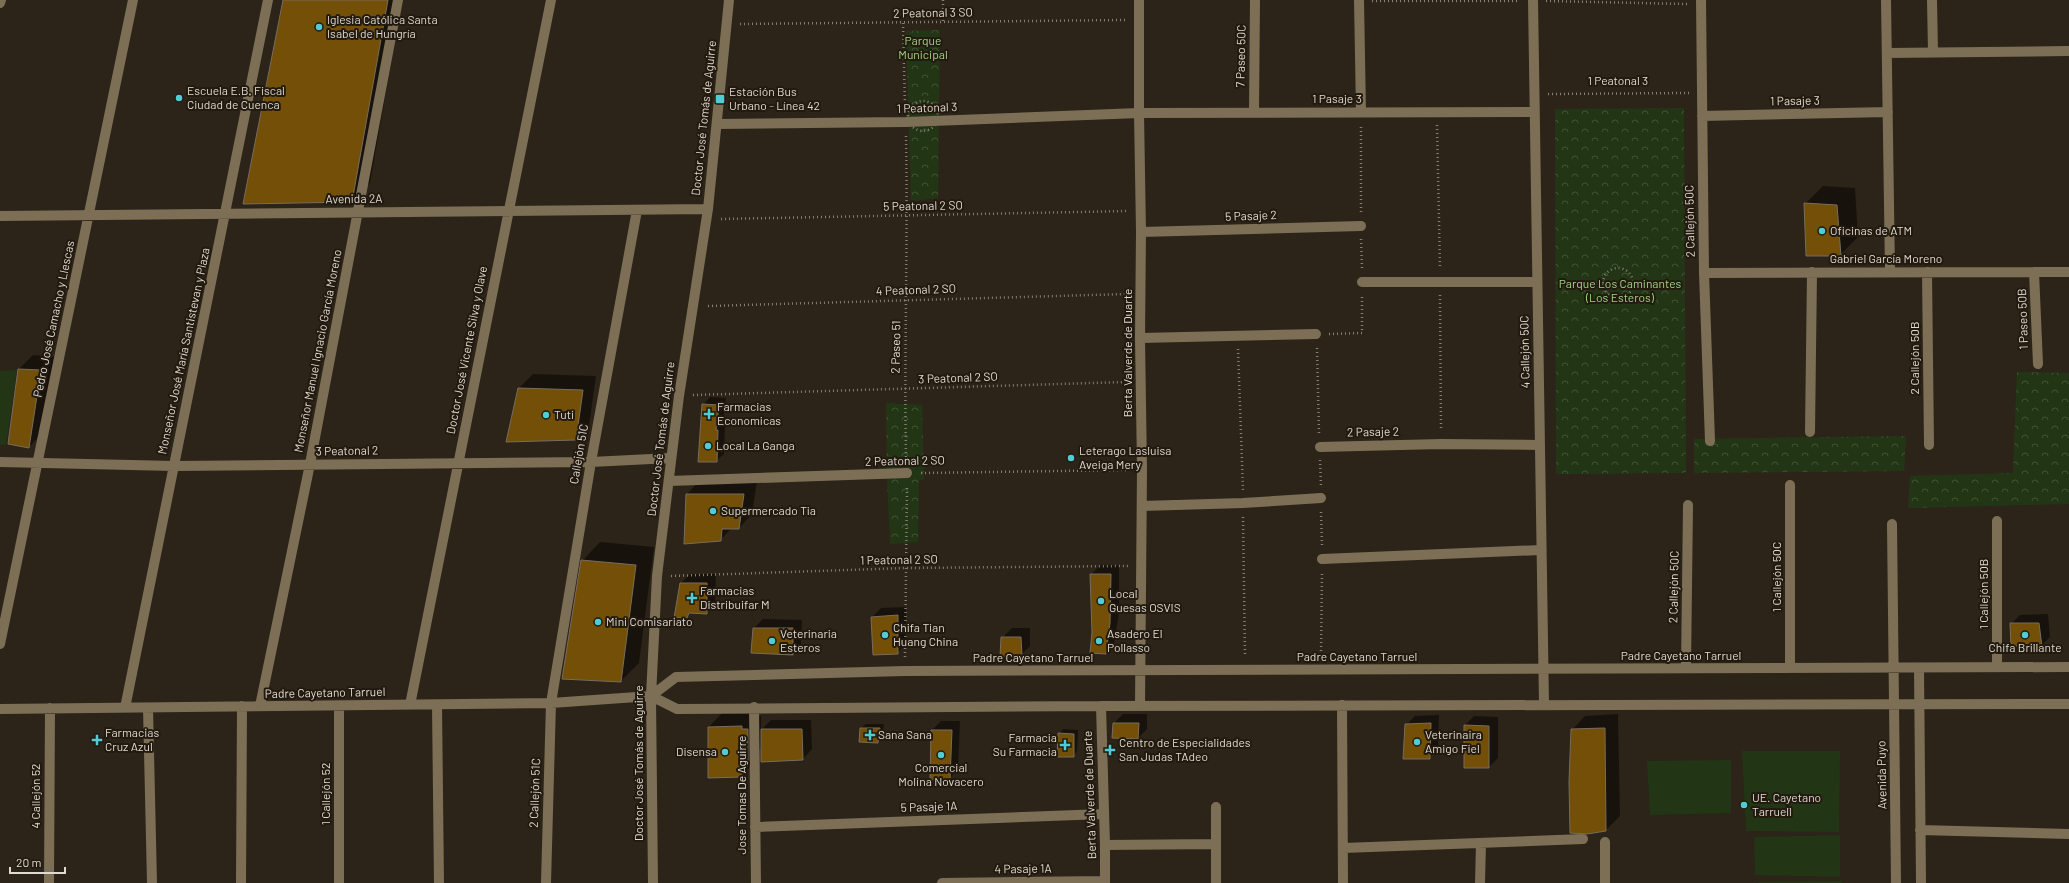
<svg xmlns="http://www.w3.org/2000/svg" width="2069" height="883" font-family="Barlow,sans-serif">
  <defs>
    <pattern id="park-crowns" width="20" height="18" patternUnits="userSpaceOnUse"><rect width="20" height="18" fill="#223616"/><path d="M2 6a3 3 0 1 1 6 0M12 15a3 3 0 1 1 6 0" fill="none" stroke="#425237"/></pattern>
  </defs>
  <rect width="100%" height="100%" fill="#2c2418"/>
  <path fill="#223616" d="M 17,370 L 6,445 L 0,445 L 0,371 Z
    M 1742,751 L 1840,751 L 1839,832 L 1746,831 Z
    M 1731,760 L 1731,813 L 1650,815 L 1647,761 Z
    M 1840,835 L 1840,877 L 1755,875 L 1754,837 Z
    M 1842,881 L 1842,883 L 1758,883 L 1758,882 Z"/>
  <path fill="url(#park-crowns)" d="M 940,30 L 938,198 L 911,201 L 906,31 Z
    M 1684,108 L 1686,473 L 1556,474 L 1555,109 Z
    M 2017,372 L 2069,373 L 2069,504 L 1908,508 L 1910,476 L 2013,473 Z
    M 886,403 L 922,405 L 924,479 L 919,481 L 918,542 L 890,544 L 887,477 Z
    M 1906,436 L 1904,471 L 1694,473 L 1694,439 Z"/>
  <path fill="#0007" d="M 284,0 L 402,0 L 370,183 L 351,201 Z
    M 1823,186 L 1855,188 L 1858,237 L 1840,255 L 1805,204 Z
    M 33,355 L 54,357 L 42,433 L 29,447 L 9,443 L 19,369 Z
    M 533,374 L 596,376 L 589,426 L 575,439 L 519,388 Z
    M 710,397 L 726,398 L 723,422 L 725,423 L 724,454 L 716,461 L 703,405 Z
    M 700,480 L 757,481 L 752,514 L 739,528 L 732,528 L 720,540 L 687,494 Z
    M 600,542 L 654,547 L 639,663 L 621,681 L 582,561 Z
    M 1100,565 L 1119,565 L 1119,613 L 1114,644 L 1105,653 L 1093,632 L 1091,575 Z
    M 690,574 L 716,574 L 715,604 L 706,613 L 692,612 L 687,617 L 681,583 Z
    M 906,607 L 906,644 L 897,653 L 872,617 L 881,608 Z
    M 2048,614 L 2050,637 L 2041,646 L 2011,624 L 2020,615 Z
    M 763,619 L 802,620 L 801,645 L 792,654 L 754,628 Z
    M 1012,628 L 1030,628 L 1030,646 L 1021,655 L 1002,638 Z
    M 722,713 L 755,713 L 755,716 L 761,716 L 761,730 L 771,720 L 811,720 L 812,749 L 803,759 L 762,747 L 755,754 L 755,762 L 741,776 L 709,727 Z
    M 1123,714 L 1147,714 L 1147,729 L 1138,738 L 1114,723 Z
    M 1618,714 L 1620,816 L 1606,830 L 1572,730 L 1585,716 Z
    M 1439,715 L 1438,749 L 1429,758 L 1406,725 L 1415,716 Z
    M 1474,716 L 1498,717 L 1498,758 L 1489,767 L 1465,725 Z
    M 941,721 L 960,721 L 958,769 L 949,779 L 932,730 Z
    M 866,724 L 884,724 L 882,738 L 878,742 L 861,728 Z
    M 1063,729 L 1078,730 L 1077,751 L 1073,756 L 1059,734 Z"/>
  <path fill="#734f07" stroke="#776d5f" d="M 283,0 L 388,0 L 352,202 L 243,204 Z
    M 1804,203 L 1837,205 L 1841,256 L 1806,256 Z
    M 18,369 L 41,370 L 29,448 L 8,444 Z
    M 518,388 L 583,390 L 576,440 L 506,442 Z
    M 702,404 L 719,405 L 716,430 L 718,430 L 717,462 L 698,462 Z
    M 686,494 L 744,494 L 739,529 L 722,529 L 721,541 L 684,544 Z
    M 581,560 L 636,565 L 621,682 L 562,679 Z
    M 1090,574 L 1111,574 L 1110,623 L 1106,654 L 1090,653 L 1092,632 Z
    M 680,583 L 707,583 L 707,614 L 689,613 L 687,618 L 674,618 Z
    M 898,615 L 898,654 L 873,655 L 871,617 Z
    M 2010,623 L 2039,623 L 2042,647 L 2011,646 Z
    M 753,628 L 793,628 L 793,655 L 751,653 Z
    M 1001,637 L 1021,637 L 1022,656 L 1000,657 Z
    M 1113,723 L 1139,723 L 1138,739 L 1112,738 Z
    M 1431,723 L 1430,759 L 1403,759 L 1405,724 Z
    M 1464,725 L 1489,726 L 1489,768 L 1464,768 Z
    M 742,726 L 742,729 L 748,729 L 748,762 L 742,763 L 742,777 L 708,778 L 708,727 Z
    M 860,728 L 880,728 L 878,743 L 859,742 Z
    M 1605,728 L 1606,831 L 1587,834 L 1570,833 L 1569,782 L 1571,729 Z
    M 761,729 L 802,729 L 803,760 L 761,762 Z
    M 931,730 L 952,730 L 950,780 L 930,780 Z
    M 1058,733 L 1074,734 L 1074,757 L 1057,757 Z"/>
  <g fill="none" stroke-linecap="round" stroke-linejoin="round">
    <path stroke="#857e74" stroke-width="2.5" stroke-dasharray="1 3" stroke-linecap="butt" d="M 943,0 L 943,22
      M 1372,1 L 1519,1
      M 1546,1 L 1687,4
      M 903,23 L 905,109
      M 740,24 L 1125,20
      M 1548,94 L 1689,93
      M908 116a15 15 0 1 1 30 0a15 15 0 1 1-30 0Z
      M 1437,125 L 1440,268
      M 906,136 C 908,244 904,351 906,459
      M 1361,212 L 1361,127
      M 721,219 L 1128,211
      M 1361,239 L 1362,268
      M1603 283a15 15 0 1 1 30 0a15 15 0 1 1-30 0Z
      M 1440,295 L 1441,430
      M 708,306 L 1127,294
      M 1329,334 L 1362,333 L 1362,295
      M 1317,348 L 1319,433
      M 1238,349 L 1243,490
      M 693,395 L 1126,382
      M 1320,460 L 1321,485
      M 921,473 L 1128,470
      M 1321,512 L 1322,545
      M 1243,517 L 1245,656
      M 671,576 L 906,568 L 1128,566
      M 1321,655 L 1322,572
      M 905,657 L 907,486"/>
    <path stroke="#7d6f55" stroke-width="10" d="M 1139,0 L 1139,113 L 1141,232 L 1140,338 L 1142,469 L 1140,706
      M 1359,0 L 1361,112
      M 1533,0 L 1544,704
      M 1701,0 L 1704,273 L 1710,441
      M 1886,0 L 1890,272
      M 1932,0 L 1933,52
      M 0,3 L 1,0
      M 1887,53 L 2069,51
      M 1254,112 L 1255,0
      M 1702,116 L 1888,112
      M 717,124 L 906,122 L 1139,113 L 1534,112
      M 0,216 L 708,209
      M 1141,232 L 1361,226
      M 1927,272 L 1929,445
      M 2034,272 L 2038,364
      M 1704,273 L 2069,272
      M 1362,282 L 1537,282
      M 1140,338 L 1316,334
      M 1810,432 L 1812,272
      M 1320,447 L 1441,444 L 1540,445
      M 0,462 L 174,466 L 591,462 L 671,458
      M 669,481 L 907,473
      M 1142,506 L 1243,503 L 1321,498
      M 1892,524 L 1896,883
      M 1322,559 L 1541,550
      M 0,644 L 133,0
      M 1997,667 L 1997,521
      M 1686,668 L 1688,505
      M 1790,668 L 1790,485
      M 1919,668 L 1921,883
      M 651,696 L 676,677 L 905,671 L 2069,667
      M 410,705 L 551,0
      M 437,705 L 439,883
      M 1342,705 L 1343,883
      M 260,706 L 310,464 L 398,0
      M 1101,706 L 1105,845 L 1105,883
      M 754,707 L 756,883
      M 125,708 L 268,0
      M 148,708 L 152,883
      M 0,709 L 551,703 L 651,696 L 677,709 L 1101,706 L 2069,704
      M 755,827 L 1104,814
      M 1920,830 L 2069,834
      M 1105,845 L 1216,844
      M 1343,848 L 1583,839
      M 49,883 L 50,708
      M 241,883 L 242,706
      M 339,883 L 339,706
      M 546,883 L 551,703 L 591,462 L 637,210
      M 653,883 L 651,696 L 657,576 L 679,396 L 708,209 L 729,0
      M 942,883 L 1105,881
      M 1216,883 L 1216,807
      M 1480,883 L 1481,843
      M 1605,883 L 1605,842"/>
  </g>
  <g fill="#51ccd4" stroke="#221a0f" stroke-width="1.5">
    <circle cx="319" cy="27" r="4"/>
    <circle cx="179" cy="98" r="4"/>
    <rect x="715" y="94" width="10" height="10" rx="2"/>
    <circle cx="1822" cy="231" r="4"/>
    <path d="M707 408h4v4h4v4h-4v4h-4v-4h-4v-4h4z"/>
    <circle cx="546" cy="415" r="4"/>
    <circle cx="708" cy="446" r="4"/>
    <circle cx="1071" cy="458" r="4"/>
    <circle cx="713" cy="511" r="4"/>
    <path d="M690 592h4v4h4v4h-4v4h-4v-4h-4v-4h4z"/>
    <circle cx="1101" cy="601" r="4"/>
    <circle cx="598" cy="622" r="4"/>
    <circle cx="885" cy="635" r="4"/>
    <circle cx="2025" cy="635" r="4"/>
    <circle cx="772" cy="641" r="4"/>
    <circle cx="1099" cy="641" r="4"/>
    <path d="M868 729h4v4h4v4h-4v4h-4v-4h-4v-4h4z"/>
    <path d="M95 734h4v4h4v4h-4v4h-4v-4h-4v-4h4z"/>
    <circle cx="1417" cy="742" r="4"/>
    <path d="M1063 739h4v4h4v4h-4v4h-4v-4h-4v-4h4z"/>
    <path d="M1108 744h4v4h4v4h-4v4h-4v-4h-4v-4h4z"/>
    <circle cx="725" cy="752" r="4"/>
    <circle cx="941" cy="755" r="4"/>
    <circle cx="1744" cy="805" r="4"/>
  </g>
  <g text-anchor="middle" stroke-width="4" stroke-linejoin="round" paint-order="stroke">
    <g font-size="12" fill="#dfdad2" stroke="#221a0f">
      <text transform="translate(933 13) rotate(-1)" y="4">2 Peatonal 3 SO</text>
      <text transform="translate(1241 56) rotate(-89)" y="4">7 Paseo 50C</text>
      <text x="1618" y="85">1 Peatonal 3</text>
      <text x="1337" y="103">1 Pasaje 3</text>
      <text transform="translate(1795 101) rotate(-1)" y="4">1 Pasaje 3</text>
      <text transform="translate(927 108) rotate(-2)" y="4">1 Peatonal 3</text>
      <text transform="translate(704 118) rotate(-84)" y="4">Doctor José Tomás de Aguirre</text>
      <text transform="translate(354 199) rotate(-1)" y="4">Avenida 2A</text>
      <text transform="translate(923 206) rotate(-1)" y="4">5 Peatonal 2 SO</text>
      <text transform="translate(1251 216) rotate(-2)" y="4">5 Pasaje 2</text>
      <text transform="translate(1690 221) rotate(-91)" y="4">2 Callejón 50C</text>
      <text x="1886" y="263">Gabriel García Moreno</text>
      <text transform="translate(916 290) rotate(-2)" y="4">4 Peatonal 2 SO</text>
      <text transform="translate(54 319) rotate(-78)" y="4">Pedro José Camacho y Llescas</text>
      <text transform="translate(2023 319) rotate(-92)" y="4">1 Paseo 50B</text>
      <text transform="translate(896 347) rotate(-89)" y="4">2 Paseo 51</text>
      <text transform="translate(467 350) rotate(-79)" y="4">Doctor José Vicente Silva y Olave</text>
      <text transform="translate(184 351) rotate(-78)" y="4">Monseñor José María Santistevan y Plaza</text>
      <text transform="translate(318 351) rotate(-79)" y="4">Monseñor Manuel Ignacio García Moreno</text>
      <text transform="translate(1525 352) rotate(-91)" y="4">4 Callejón 50C</text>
      <text transform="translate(1128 353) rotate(-90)" y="4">Berta Valverde de Duarte</text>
      <text transform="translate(1915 358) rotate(-90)" y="4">2 Callejón 50B</text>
      <text transform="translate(958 378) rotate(-2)" y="4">3 Peatonal 2 SO</text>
      <text transform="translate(1373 432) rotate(-1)" y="4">2 Pasaje 2</text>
      <text transform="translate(661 439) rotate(-83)" y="4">Doctor José Tomás de Aguirre</text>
      <text transform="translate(347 451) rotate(-1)" y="4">3 Peatonal 2</text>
      <text transform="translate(579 454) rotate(-80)" y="4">Callejón 51C</text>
      <text transform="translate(905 461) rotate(-1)" y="4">2 Peatonal 2 SO</text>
      <text transform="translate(899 560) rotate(-1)" y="4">1 Peatonal 2 SO</text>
      <text transform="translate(1777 577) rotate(-90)" y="4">1 Callejón 50C</text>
      <text transform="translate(1674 587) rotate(-89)" y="4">2 Callejón 50C</text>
      <text transform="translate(1984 594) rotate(-90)" y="4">1 Callejón 50B</text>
      <text x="1681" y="660">Padre Cayetano Tarruel</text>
      <text x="1357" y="661">Padre Cayetano Tarruel</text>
      <text x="1033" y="662">Padre Cayetano Tarruel</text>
      <text transform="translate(325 693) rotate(-1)" y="4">Padre Cayetano Tarruel</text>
      <text transform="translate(639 763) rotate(-90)" y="4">Doctor José Tomás de Aguirre</text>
      <text transform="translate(1882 775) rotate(-91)" y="4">Avenida Puyo</text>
      <text transform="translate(535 793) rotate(-88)" y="4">2 Callejón 51C</text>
      <text transform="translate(326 794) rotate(-90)" y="4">1 Callejón 52</text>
      <text transform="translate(742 795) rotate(-90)" y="4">Jose Tomas De Aguirre</text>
      <text transform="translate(1090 795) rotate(-92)" y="4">Berta Valverde de Duarte</text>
      <text transform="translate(36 796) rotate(-90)" y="4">4 Callejón 52</text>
      <text transform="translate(929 807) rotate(-2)" y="4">5 Pasaje 1A</text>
      <text transform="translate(1023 869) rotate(-1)" y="4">4 Pasaje 1A</text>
    </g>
    <g font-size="12" fill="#dfdad2" stroke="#221a0f" text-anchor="start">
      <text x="327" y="24">Iglesia Católica Santa<tspan x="327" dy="14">Isabel de Hungría</tspan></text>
      <text x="187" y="95">Escuela E.B. Fiscal<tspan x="187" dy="14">Ciudad de Cuenca</tspan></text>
      <text x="729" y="96">Estación Bus<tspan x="729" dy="14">Urbano - Línea 42</tspan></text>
      <text x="1830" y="235">Oficinas de ATM</text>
      <text x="717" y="411">Farmacias<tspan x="717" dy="14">Economicas</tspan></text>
      <text x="554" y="419">Tuti</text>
      <text x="716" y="450">Local La Ganga</text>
      <text x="1079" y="455">Leterago Lasluisa<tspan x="1079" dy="14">Aveiga Mery</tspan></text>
      <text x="721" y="515">Supermercado Tia</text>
      <text x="700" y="595">Farmacias<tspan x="700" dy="14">Distribuifar M</tspan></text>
      <text x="1109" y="598">Local<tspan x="1109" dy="14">Guesas OSVIS</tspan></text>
      <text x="606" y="626">Mini Comisariato</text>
      <text x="893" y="632">Chifa Tian<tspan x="893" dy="14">Huang China</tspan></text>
      <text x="780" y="638">Veterinaria<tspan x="780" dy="14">Esteros</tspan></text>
      <text x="1107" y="638">Asadero El<tspan x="1107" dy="14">Pollasso</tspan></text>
      <text x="2025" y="652" text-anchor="middle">Chifa Brillante</text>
      <text x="105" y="737">Farmacias<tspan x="105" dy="14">Cruz Azul</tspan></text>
      <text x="878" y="739">Sana Sana</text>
      <text x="1425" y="739">Veterinaira<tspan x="1425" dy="14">Amigo Fiel</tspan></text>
      <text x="1057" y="742" text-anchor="end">Farmacia<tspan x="1057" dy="14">Su Farmacia</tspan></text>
      <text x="1119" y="747">Centro de Especialidades<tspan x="1119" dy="14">San Judas TAdeo</tspan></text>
      <text x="717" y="756" text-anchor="end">Disensa</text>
      <text x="941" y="772" text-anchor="middle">Comercial<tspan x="941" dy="14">Molina Novacero</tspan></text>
      <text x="1752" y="802">UE. Cayetano<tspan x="1752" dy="14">Tarruell</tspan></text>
    </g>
    <g font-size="12" fill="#a0d483" stroke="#221a0f">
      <text x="923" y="45">Parque<tspan x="923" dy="14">Municipal</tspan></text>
      <text x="1620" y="288">Parque Los Caminantes<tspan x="1620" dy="14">(Los Esteros)</tspan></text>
    </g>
  </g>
  <path d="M10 867v6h55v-6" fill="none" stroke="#dfdad2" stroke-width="2"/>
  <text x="16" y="867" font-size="12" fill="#dfdad2" stroke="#221a0f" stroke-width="3" paint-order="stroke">20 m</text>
</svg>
